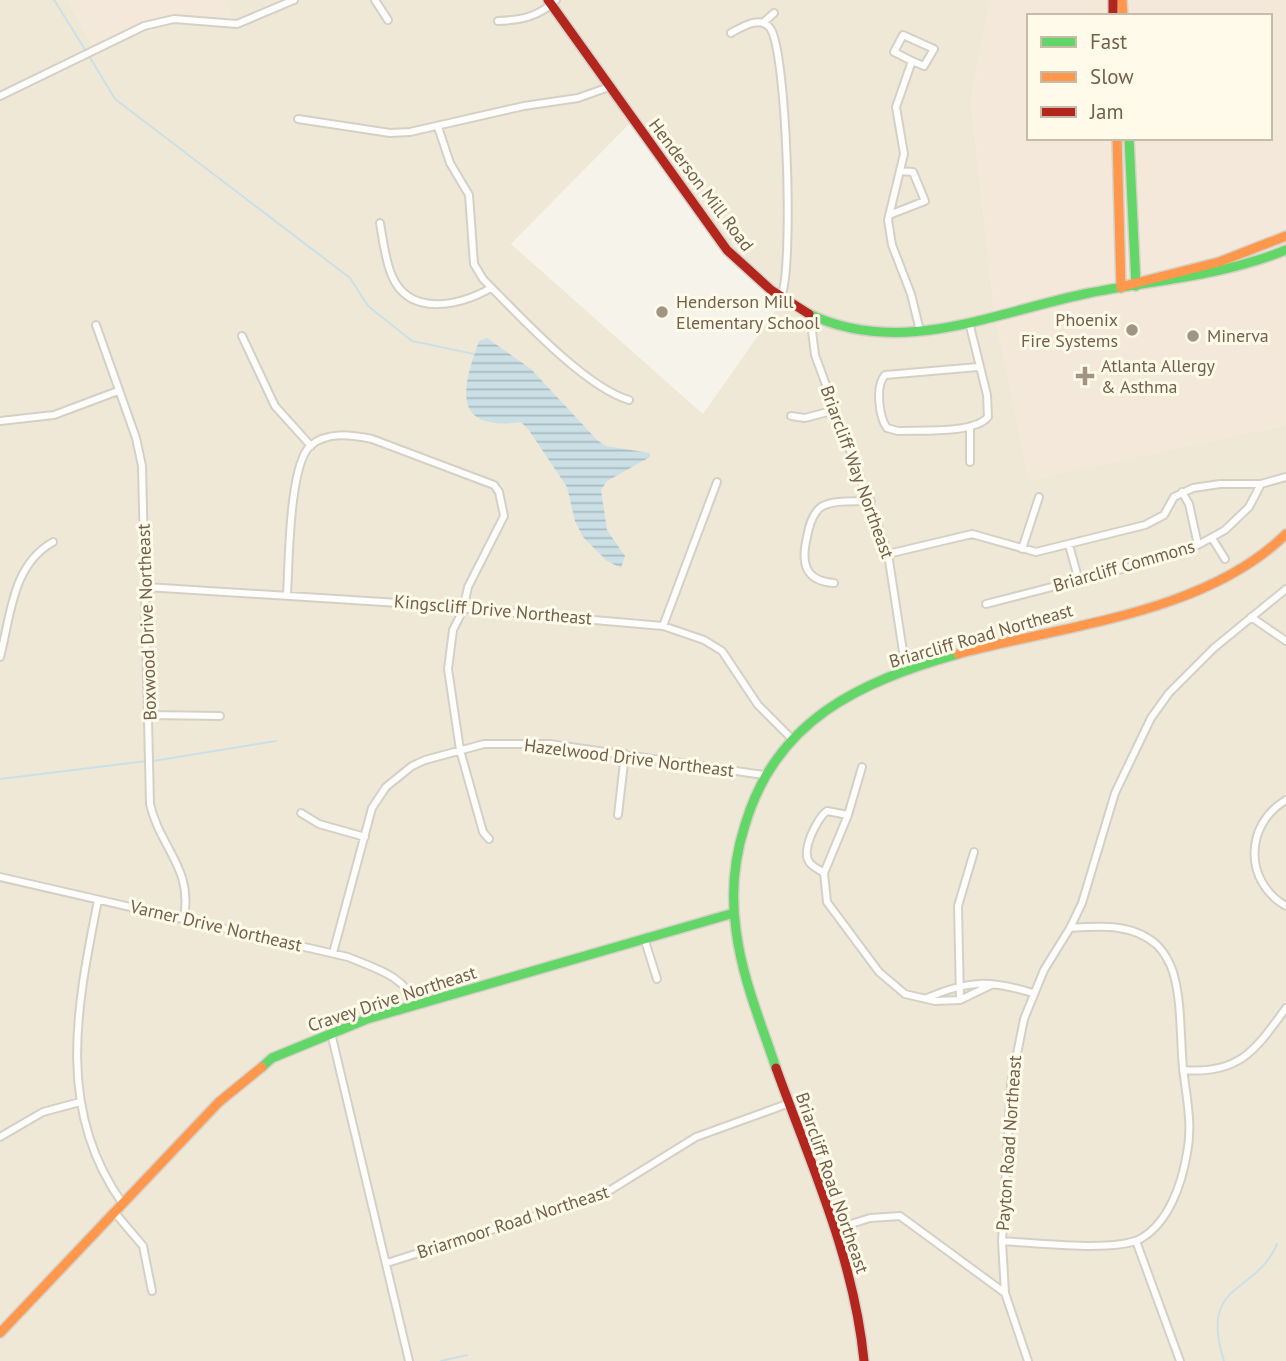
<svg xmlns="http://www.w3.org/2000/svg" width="1286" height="1361" font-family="'PT Sans',sans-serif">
  <defs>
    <pattern id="water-rules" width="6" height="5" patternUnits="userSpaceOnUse" patternTransform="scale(1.75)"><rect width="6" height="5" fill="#cbe0e6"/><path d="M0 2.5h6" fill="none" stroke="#a9b9bc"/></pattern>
  </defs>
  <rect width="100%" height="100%" fill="#f6f4ea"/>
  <path fill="#efe8d7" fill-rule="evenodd" d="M 0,0 L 68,0 L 95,49 L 162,18 L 234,22 L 225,0 L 990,0 L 971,102 L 995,316 L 1029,480 L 1286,425 L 1286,1361 L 0,1361 ZM 635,118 L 687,185 L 734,260 L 783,300 L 703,414 L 511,244 Z"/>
  <path fill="#f4e8da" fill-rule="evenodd" d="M 68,0 L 225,0 L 234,22 L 162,18 L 95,49 Z
    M 990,0 L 1286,0 L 1286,425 L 1029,481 L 995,316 L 971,102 ZM 1029,16 L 1270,16 L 1270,138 L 1029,138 Z"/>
  <path fill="url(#water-rules)" d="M 487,338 L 531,369 L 597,440 L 606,446 L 650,453 L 650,457 L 607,481 L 601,490 L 607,530 L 625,556 L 621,568 L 607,561 L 583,537 L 575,521 L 567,487 L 528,429 L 521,422 C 452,431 461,390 479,341 Z"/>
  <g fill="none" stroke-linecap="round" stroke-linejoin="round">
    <path stroke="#cbe0e6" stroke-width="2" d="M 54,0 L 86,51
      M 89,56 L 115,99 L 350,278 L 368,306 L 412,341 L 474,354
      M 153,761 L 276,741
      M 0,779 L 147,761
      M 441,1361 L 467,1355
      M 1224,1361 C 1198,1281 1256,1295 1277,1244"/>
    <g stroke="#d4d0c6" stroke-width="10">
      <path id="street" d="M 375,0 L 388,20
        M 498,21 C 521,20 539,17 556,0
        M 763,23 L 774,13
        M 731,33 C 742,27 760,15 770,28 C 787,49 794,272 781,296
        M 912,61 L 924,66 L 934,49 L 903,35 L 894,52 L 912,61 L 896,107 L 904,154 L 888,220 L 892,245 L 911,294 L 920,331
        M 0,96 L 144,26 L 174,19 L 237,24 L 294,0
        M 298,119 L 390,133 L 410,132 L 524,106 L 578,98 L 609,87
        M 438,127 L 450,163 L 469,195 L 474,264 L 483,279 C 517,313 584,387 629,400
        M 889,215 L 925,201 L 913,172 L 900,171
        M 380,223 C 383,240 385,260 392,276 C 410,318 461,305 491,288
        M 810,315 L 815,355 L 888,554 L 906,671
        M 969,322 L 987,395 L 988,417 C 973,434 921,430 898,431 L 887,428 C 879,417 875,386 885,375 L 978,367
        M 96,325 L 136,438 L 142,466 L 150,804 C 160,848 193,868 184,917
        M 242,336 L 275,406 L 311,446
        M 791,416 L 805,418 L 835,410
        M 0,421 L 54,415 L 118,391
        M 970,462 L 970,427
        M 1261,484 L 1286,477
        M 1182,492 L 1189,504 L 1198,545
        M 1212,538 L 1225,559
        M 1069,545 L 1079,581
        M 1022,549 L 1039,497
        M 888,554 L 972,534 L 1036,552 L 1145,525 L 1164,515 L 1174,497 L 1193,488 L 1220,484 L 1261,484 L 1249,507 L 1225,530 L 1198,545 L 1153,561 L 986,604
        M 834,583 C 804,581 801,562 807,537 C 809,526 812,514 821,507 C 834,499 856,502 871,501
        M 146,587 L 399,603 L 663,626 L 704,640 L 722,651 L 758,705 L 791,738
        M 287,594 C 289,563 289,466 310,446 C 327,431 352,435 372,439 L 494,485 L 499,492 L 504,516 L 468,587 L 463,610 L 453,630 L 448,669 L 460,750 L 483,832 L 489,839
        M 1251,617 L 1286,641
        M 663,626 L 717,482
        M 0,657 C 11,615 12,565 53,542
        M 150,715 L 220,716
        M 862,767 L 848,815 L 824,873 L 827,902 L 879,972 L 905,994 L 935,1001 L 960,1000 L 991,985
        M 1286,800 C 1244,825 1244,882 1286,906
        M 301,813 L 319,824 L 365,837
        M 618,815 L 625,754
        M 824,873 C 820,870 813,867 810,863 C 800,852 817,818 827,811 L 848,815
        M 0,877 L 348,957 C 374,968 406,976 415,1005
        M 98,900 C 77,1006 55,1110 123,1204
        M 644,938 L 657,979
        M 333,953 L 372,808 L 386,787 L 412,766 L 425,760 L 484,744 L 550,744 L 764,775
        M 927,998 C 969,980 990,980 1033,993
        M 960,1000 L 958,906 L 974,852
        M 331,1033 L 409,1361
        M 1183,1070 C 1240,1075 1256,1049 1286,1008
        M 0,1137 L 43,1112 L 80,1102
        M 115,1213 L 143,1246 L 152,1291
        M 835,1229 L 870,1218 L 900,1216 L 1005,1293
        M 1002,1241 C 1034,1243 1115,1252 1140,1239 C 1169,1223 1182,1183 1187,1153 C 1193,1124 1186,1096 1183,1068 C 1180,1037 1182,1002 1173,972 C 1170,963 1164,952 1157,945 C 1133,923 1100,926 1070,928
        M 1136,1241 L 1180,1361
        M 387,1263 L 604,1194 L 696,1137 L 787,1104
        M 1028,1361 L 1005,1293 L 1002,1241 L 1011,1084 L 1024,1019 L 1044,970 L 1070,928 L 1082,903 L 1115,793 L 1151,718 L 1169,693 L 1214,648 L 1286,589"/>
    </g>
    <g stroke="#d6d1c8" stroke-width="12">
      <path id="fast" d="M 1129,138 L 1136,286
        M 809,314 C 902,358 995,312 1089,293 C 1156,280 1222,276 1286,250
        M 262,1067 L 272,1058 L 367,1019 L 734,913
        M 776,1068 C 761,1023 742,978 736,930 C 731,895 734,859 745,825 C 776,720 859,682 958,654"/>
    </g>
    <g stroke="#d6d1c8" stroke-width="12">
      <path id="slow" d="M 1122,0 L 1123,16
        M 1117,138 L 1121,288
        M 1124,286 L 1219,262 L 1286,236
        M 958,654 C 1065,625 1205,614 1286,534
        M 0,1333 L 219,1102 L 262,1067"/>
    </g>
    <g stroke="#d6d1c8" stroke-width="12">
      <path id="jam" d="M 548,0 L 727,250 L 771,290 L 809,314
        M 1113,0 L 1113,16
        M 776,1068 C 811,1165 854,1258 864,1361"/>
    </g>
    <use href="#street" stroke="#fefdfc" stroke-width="6"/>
    <use href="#fast" stroke="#63d668" stroke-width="9"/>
    <use href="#slow" stroke="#ff974d" stroke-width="9"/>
    <use href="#jam" stroke="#b3261e" stroke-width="9"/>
  </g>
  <g fill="#a29482" stroke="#fffaea" stroke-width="2.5">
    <circle cx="662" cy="312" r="7"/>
    <circle cx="1132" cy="330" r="7"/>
    <circle cx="1193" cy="336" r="7"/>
    <path d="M1081.5 365.5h7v7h7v7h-7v7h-7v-7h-7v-7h7z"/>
  </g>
  <g text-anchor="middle" stroke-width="6" stroke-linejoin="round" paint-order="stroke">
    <g font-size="18" fill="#74604a" stroke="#fffaea">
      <text transform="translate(701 185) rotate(53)" y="6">Henderson Mill Road</text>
      <text transform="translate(857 472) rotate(70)" y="6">Briarcliff Way Northeast</text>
      <text transform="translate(1124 566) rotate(-16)" y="6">Briarcliff Commons</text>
      <text transform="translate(493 610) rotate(5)" y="6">Kingscliff Drive Northeast</text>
      <text transform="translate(147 622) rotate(-92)" y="6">Boxwood Drive Northeast</text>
      <text transform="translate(981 636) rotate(-16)" y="6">Briarcliff Road Northeast</text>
      <text transform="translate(629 758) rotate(7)" y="6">Hazelwood Drive Northeast</text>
      <text transform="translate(216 926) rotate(13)" y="6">Varner Drive Northeast</text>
      <text transform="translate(392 999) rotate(-18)" y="6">Cravey Drive Northeast</text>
      <text transform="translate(1009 1143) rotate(-86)" y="6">Payton Road Northeast</text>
      <text transform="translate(832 1183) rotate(71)" y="6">Briarcliff Road Northeast</text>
      <text transform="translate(513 1222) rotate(-18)" y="6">Briarmoor Road Northeast</text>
    </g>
    <g font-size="18" fill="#74604a" stroke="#fffaea" text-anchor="start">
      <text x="676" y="308">Henderson Mill<tspan x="676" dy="21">Elementary School</tspan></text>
      <text x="1118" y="326" text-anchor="end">Phoenix<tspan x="1118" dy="21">Fire Systems</tspan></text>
      <text x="1207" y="342">Minerva</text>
      <text x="1101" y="372">Atlanta Allergy<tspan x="1101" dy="21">&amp; Asthma</tspan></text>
    </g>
  </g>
  <rect x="1027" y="14" width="245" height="126" fill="#fffaea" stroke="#c7bcaa" stroke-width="2"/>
  <rect x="1041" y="37" width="35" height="10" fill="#63d668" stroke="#c7bcaa" stroke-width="2"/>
  <text x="1090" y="49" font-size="21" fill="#74604a">Fast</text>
  <rect x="1041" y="72" width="35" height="10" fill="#ff974d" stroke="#c7bcaa" stroke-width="2"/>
  <text x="1090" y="84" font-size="21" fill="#74604a">Slow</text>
  <rect x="1041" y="107" width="35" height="10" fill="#b3261e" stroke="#c7bcaa" stroke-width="2"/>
  <text x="1090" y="119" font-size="21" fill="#74604a">Jam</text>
</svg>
